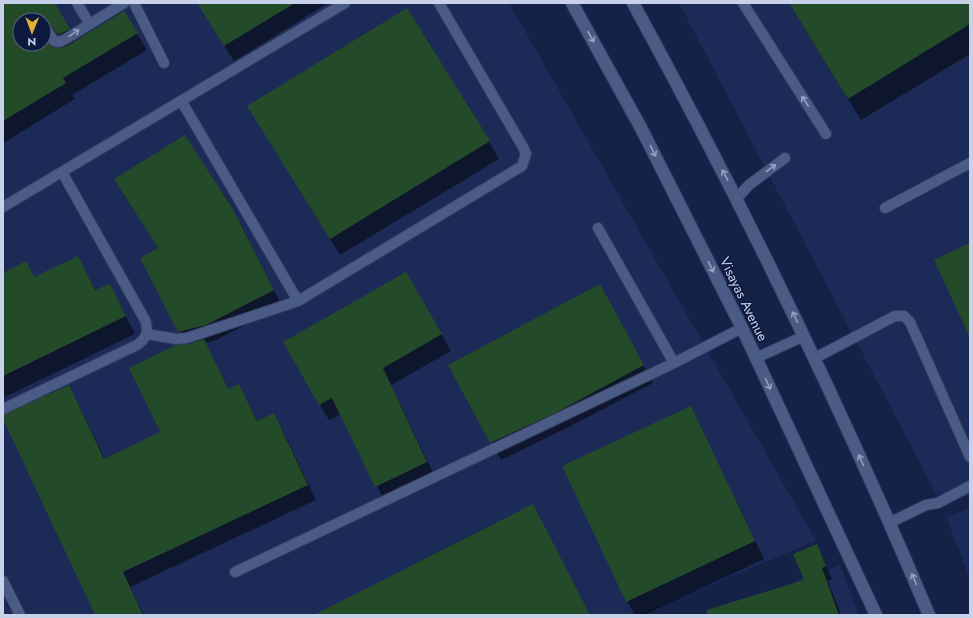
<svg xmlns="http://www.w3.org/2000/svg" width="973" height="618" font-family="Jost,sans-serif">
  <rect width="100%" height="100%" fill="#152248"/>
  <path fill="#1b2a57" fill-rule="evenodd" d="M 3,3 L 509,3 L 816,541 L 638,615 L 3,615 ZM 20,20 L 44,20 L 44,44 L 20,44 Z
    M 679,3 L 970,3 L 970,495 L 942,505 Z
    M 970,508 L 970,579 L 946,517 Z
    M 840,565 L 859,615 L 808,615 L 795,581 Z"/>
  <path fill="#0007" fill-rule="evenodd" d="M 3,3 L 53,3 L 76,41 L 124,12 L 147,50 L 72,95 L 75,99 L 3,143 ZM 20,20 L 44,20 L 44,44 L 20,44 ZM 49,37 L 58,37 L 65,47 L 60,49 L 51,48 L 47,42 Z
    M 198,3 L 328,3 L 234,61 Z
    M 789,3 L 970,3 L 970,54 L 861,120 Z
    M 259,123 L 489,142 L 499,159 L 340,255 Z
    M 124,195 L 241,225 L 282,306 L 216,340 L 205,343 L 228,390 L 239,385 L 258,422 L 282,429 L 316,500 L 130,587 L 144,615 L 97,615 L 3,416 L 69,386 L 105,459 L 162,433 L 187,345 L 141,258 L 159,249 Z
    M 78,257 L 96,291 L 110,285 L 135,334 L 3,398 L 3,274 L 35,278 Z
    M 406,273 L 451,351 L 391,385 L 436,479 L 385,502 L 341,414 L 329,420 L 284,343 Z
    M 609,302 L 653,383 L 567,428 L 501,460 L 449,365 Z
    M 690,407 L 764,559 L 644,615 L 635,615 L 627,601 Z
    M 817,545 L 832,579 L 828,581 L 841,615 L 740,615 L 805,581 Z"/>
  <path fill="#244b29" d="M 3,3 L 55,3 L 70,29 L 58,35 L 47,20 L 20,20 L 20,44 L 44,44 L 44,38 L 52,47 L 60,48 L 67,46 L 124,11 L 138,33 L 63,78 L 66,83 L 3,121 Z
    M 197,3 L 295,3 L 224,46 Z
    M 789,3 L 970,3 L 970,24 L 848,99 Z
    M 407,8 L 490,141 L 330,239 L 247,106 Z
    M 185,135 L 232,208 L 274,290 L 206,325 L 178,332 L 140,258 L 158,248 L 114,179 Z
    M 970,243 L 970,338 L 934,260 Z
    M 78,256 L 95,290 L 110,284 L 126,316 L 3,376 L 3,273 L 26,261 L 34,277 Z
    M 406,272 L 442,334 L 383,368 L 427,462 L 375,487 L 332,398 L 319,405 L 283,342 Z
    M 600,284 L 644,365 L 557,412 L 490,443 L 448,365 Z
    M 204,339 L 228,389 L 239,384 L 257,421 L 274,413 L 308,485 L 123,572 L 143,615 L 95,615 L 3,419 L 3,415 L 69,385 L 104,459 L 160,432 L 129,368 L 176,345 L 189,344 Z
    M 691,406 L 755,541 L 626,602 L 562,466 Z
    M 533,504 L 590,615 L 314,615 Z
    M 817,544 L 826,566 L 822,568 L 839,615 L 707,615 L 707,610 L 804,580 L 793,554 Z"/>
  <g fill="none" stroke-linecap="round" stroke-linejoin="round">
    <g stroke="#363d5e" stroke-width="12">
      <path id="service" d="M 77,3 L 89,23
        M 134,3 L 164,63
        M 743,3 L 826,134
        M 44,26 L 54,41 L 58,42 L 64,40 L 124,3
        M 182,102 L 298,301
        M 737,198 L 749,185 L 785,158
        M 3,207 L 345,3
        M 885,208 L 970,163
        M 598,228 L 674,363
        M 147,334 L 176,339 L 187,338 L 298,301 L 522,166 L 526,154 L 523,147 L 439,3
        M 756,358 L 804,336
        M 815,358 L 895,316 L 904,316 L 910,322 L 970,457
        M 3,409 L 137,345 C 147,338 149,331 145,320 L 62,172
        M 889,523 L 926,505 L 938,503 L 970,486
        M 235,572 L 674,363 L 742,328
        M 3,581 L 20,615"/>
    </g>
    <g stroke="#363d5e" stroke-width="14">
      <path id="secondary" d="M 572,3 L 641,128 L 742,328 L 876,615
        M 633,3 C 742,202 841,406 929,615"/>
    </g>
    <use href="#service" stroke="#4a5b86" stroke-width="10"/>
    <use href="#secondary" stroke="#4a5b86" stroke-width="12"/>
  </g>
  <defs><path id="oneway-shaft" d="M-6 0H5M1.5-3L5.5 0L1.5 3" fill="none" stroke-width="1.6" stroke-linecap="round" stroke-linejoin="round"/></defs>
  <g stroke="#95a2c2">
    <use href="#oneway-shaft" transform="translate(74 33) rotate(-34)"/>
    <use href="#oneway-shaft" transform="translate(591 37) rotate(61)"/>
    <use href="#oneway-shaft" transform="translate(805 101) rotate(-123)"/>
    <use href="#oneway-shaft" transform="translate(653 151) rotate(63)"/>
    <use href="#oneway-shaft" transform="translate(771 168) rotate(-37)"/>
    <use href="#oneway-shaft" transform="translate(725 175) rotate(-118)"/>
    <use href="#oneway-shaft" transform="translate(711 267) rotate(63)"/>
    <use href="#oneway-shaft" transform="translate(795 317) rotate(-116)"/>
    <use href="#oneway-shaft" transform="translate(768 384) rotate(65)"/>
    <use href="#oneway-shaft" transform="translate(861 460) rotate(-114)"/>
    <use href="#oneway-shaft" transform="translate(914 579) rotate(-113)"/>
  </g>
  <g text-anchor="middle" stroke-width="3" stroke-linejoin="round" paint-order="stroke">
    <g font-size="14" fill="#c7d1ea" stroke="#0c183d">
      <text transform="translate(744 299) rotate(64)" y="5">Visayas Avenue</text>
    </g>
  </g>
  <rect width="973" height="618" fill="none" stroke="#c7d1ea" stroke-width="8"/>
  <g transform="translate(32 32) rotate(181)"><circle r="19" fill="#0c183d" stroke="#576282"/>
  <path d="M0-3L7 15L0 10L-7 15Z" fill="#dfb034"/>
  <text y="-6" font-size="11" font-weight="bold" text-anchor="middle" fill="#c7d1ea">N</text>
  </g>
</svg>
